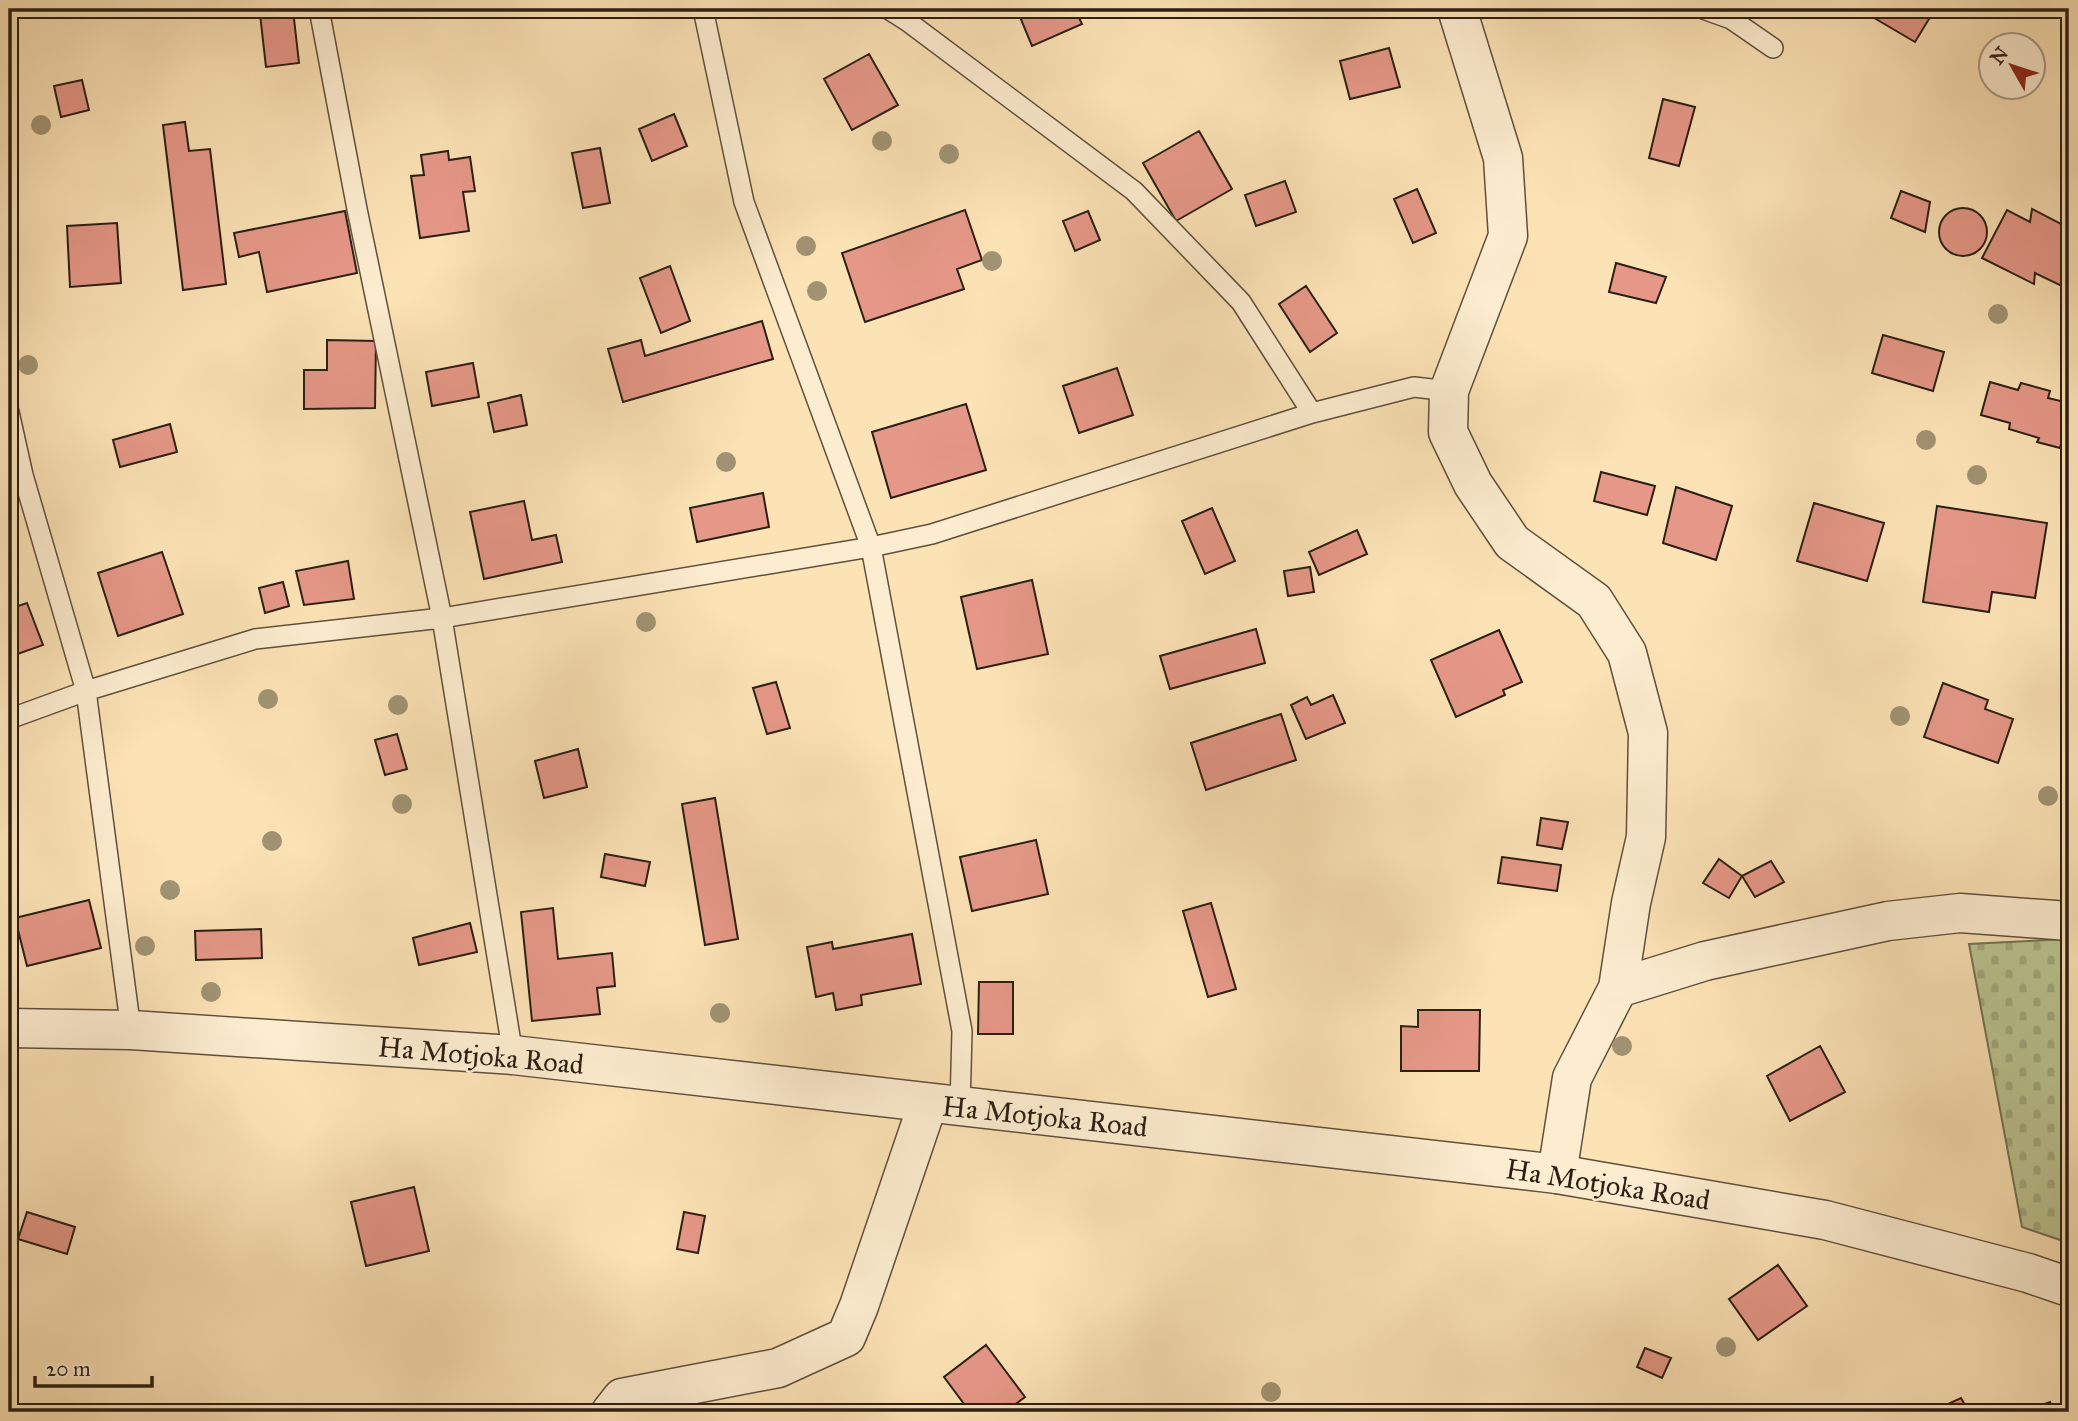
<svg xmlns="http://www.w3.org/2000/svg" width="2078" height="1421" font-family="'IM FELL Great Primer',serif">
  <defs>
    <pattern id="cemetery-stones" width="16" height="16" patternUnits="userSpaceOnUse" patternTransform="scale(1.75)"><rect width="16" height="16" fill="#bbc591"/><path d="M2 7V4a2 2 0 0 1 4 0v3zM10 15v-3a2 2 0 0 1 4 0v3z" fill="#a1a97c"/></pattern>
  </defs>
  <rect width="100%" height="100%" fill="#fce3b6"/>
  <filter id="stains"><feTurbulence type="fractalNoise" baseFrequency=".00286" numOctaves="4"/><feColorMatrix values="0 0 0 0 .2 0 0 0 0 .09 0 0 0 0 .02 0 0 0 .5 -.17"/></filter>
  <radialGradient id="worn" r=".72"><stop offset=".6" stop-color="#630" stop-opacity="0"/><stop offset="1" stop-color="#630" stop-opacity=".3"/></radialGradient>
  <path fill="url(#cemetery-stones)" stroke="#737253" stroke-width="2" d="M 2069,939 L 2069,1243 L 2022,1227 L 1969,944 Z"/>
  <path fill="#e69888" stroke="#2b1f15" stroke-width="2" d="M 1038,9 L 1075,9 L 1082,24 L 1032,46 L 1020,17 Z
    M 1859,9 L 1935,9 L 1915,42 Z
    M 293,10 L 299,63 L 266,67 L 260,14 Z
    M 1389,48 L 1400,87 L 1350,99 L 1340,61 Z
    M 869,54 L 898,105 L 852,130 L 824,79 Z
    M 82,80 L 89,110 L 61,117 L 54,86 Z
    M 1663,99 L 1695,107 L 1679,166 L 1649,158 Z
    M 674,114 L 687,146 L 652,161 L 639,129 Z
    M 185,122 L 189,151 L 210,149 L 226,284 L 183,290 L 163,125 Z
    M 1199,131 L 1232,189 L 1176,221 L 1143,163 Z
    M 600,148 L 610,203 L 583,208 L 572,153 Z
    M 448,151 L 449,160 L 470,157 L 475,191 L 463,192 L 469,231 L 420,238 L 411,176 L 424,175 L 421,155 Z
    M 1285,181 L 1296,212 L 1256,226 L 1245,195 Z
    M 1417,189 L 1436,233 L 1413,243 L 1394,199 Z
    M 1901,191 L 1930,202 L 1925,232 L 1891,218 Z
    M1939 232a24 24 0 1 1 48 0a24 24 0 1 1-48 0Z
    M 2032,209 L 2069,228 L 2068,289 L 2035,273 L 2034,284 L 1982,258 L 2007,210 L 2030,222 Z
    M 965,210 L 982,260 L 957,269 L 964,289 L 865,322 L 842,253 Z
    M 345,211 L 357,273 L 267,292 L 259,252 L 239,257 L 234,233 Z
    M 1088,211 L 1100,240 L 1075,251 L 1063,221 Z
    M 117,223 L 121,283 L 70,287 L 67,226 Z
    M 1616,263 L 1666,277 L 1656,303 L 1609,292 Z
    M 670,266 L 690,321 L 661,333 L 640,278 Z
    M 1306,286 L 1337,333 L 1310,352 L 1279,304 Z
    M 762,321 L 773,359 L 623,402 L 608,349 L 641,340 L 645,356 Z
    M 1883,335 L 1944,352 L 1933,391 L 1872,373 Z
    M 327,340 L 376,341 L 375,408 L 304,409 L 304,370 L 327,370 Z
    M 473,363 L 479,397 L 432,406 L 426,372 Z
    M 1117,368 L 1133,415 L 1079,433 L 1063,386 Z
    M 1990,382 L 2018,390 L 2021,383 L 2050,391 L 2048,398 L 2069,403 L 2069,417 L 2060,448 L 2037,442 L 2039,438 L 2009,429 L 2010,423 L 1981,415 Z
    M 521,395 L 527,425 L 494,432 L 488,403 Z
    M 966,404 L 986,470 L 891,498 L 872,432 Z
    M 170,424 L 177,452 L 120,467 L 113,440 Z
    M 1601,472 L 1655,486 L 1647,515 L 1594,501 Z
    M 1676,487 L 1732,506 L 1716,560 L 1663,543 Z
    M 763,493 L 769,527 L 697,542 L 690,508 Z
    M 524,501 L 532,540 L 556,535 L 562,562 L 484,579 L 470,512 Z
    M 1814,503 L 1884,523 L 1867,581 L 1797,561 Z
    M 1937,506 L 2047,523 L 2035,598 L 1992,592 L 1989,612 L 1923,602 Z
    M 1212,508 L 1235,561 L 1205,574 L 1182,521 Z
    M 1357,530 L 1367,554 L 1319,575 L 1309,552 Z
    M 162,552 L 183,614 L 118,636 L 98,573 Z
    M 348,561 L 354,599 L 304,605 L 296,571 Z
    M 1310,567 L 1314,592 L 1288,596 L 1284,571 Z
    M 1032,580 L 1048,654 L 977,669 L 961,597 Z
    M 283,582 L 289,606 L 265,613 L 259,588 Z
    M 27,603 L 43,645 L 9,657 L 9,609 Z
    M 1256,629 L 1265,663 L 1170,689 L 1160,656 Z
    M 1499,630 L 1522,682 L 1503,690 L 1505,695 L 1456,717 L 1431,660 Z
    M 776,682 L 790,728 L 767,734 L 753,688 Z
    M 1943,683 L 1988,700 L 1985,709 L 2013,719 L 1998,763 L 1924,737 Z
    M 1333,695 L 1345,723 L 1306,739 L 1291,705 L 1307,697 L 1311,705 Z
    M 1281,714 L 1296,760 L 1206,790 L 1191,743 Z
    M 397,734 L 407,769 L 385,775 L 375,740 Z
    M 578,749 L 587,787 L 544,798 L 535,761 Z
    M 715,798 L 738,939 L 705,945 L 682,804 Z
    M 1541,818 L 1568,822 L 1562,849 L 1537,845 Z
    M 1036,840 L 1048,894 L 972,911 L 960,857 Z
    M 605,854 L 650,862 L 645,886 L 601,877 Z
    M 1502,857 L 1561,865 L 1557,891 L 1498,883 Z
    M 1719,859 L 1742,876 L 1729,898 L 1703,883 Z
    M 1771,861 L 1784,882 L 1755,897 L 1742,876 Z
    M 89,900 L 101,948 L 27,966 L 15,918 Z
    M 1211,903 L 1236,989 L 1208,997 L 1183,911 Z
    M 553,908 L 558,959 L 612,953 L 615,986 L 597,988 L 600,1014 L 532,1021 L 521,912 Z
    M 470,923 L 477,952 L 419,965 L 413,938 Z
    M 261,929 L 262,958 L 196,960 L 195,931 Z
    M 912,934 L 921,984 L 861,995 L 862,1005 L 836,1010 L 833,993 L 816,997 L 807,947 L 832,942 L 833,949 Z
    M 979,982 L 1013,982 L 1013,1034 L 978,1034 Z
    M 1418,1010 L 1480,1010 L 1479,1071 L 1401,1071 L 1401,1026 L 1418,1027 Z
    M 1820,1046 L 1845,1092 L 1790,1121 L 1767,1076 Z
    M 414,1187 L 429,1251 L 366,1266 L 351,1202 Z
    M 27,1212 L 75,1227 L 67,1254 L 18,1239 Z
    M 684,1212 L 705,1216 L 698,1253 L 677,1249 Z
    M 1778,1265 L 1807,1306 L 1758,1340 L 1729,1299 Z
    M 986,1345 L 1025,1397 L 1005,1412 L 970,1412 L 944,1377 Z
    M 1645,1348 L 1671,1358 L 1662,1378 L 1637,1367 Z
    M 1961,1398 L 1969,1412 L 1936,1412 L 1935,1410 Z
    M 2050,1402 L 2054,1412 L 2022,1412 Z
    M 1423,1405 L 1456,1406 L 1456,1412 L 1422,1412 Z"/>
  <g fill="none" stroke-linecap="round" stroke-linejoin="round">
    <g stroke="#5f503d" stroke-width="22">
      <path id="service" d="M 319,9 L 357,209 L 442,618 L 513,1055
        M 703,9 L 744,202 L 871,547 L 962,1031 L 960,1107
        M 888,9 L 907,21 L 1134,191 L 1241,302 L 1312,413
        M 1703,9 L 1731,19 L 1773,48
        M 9,412 L 23,475 L 86,691 L 131,1030
        M 9,719 L 86,691 L 255,639 L 442,618 L 871,547 L 932,534 L 1312,413 L 1414,387 L 1449,391"/>
    </g>
    <g stroke="#5f503d" stroke-width="41">
      <path id="minor" d="M 1457,9 L 1503,158 L 1508,236 L 1449,391 L 1448,432 L 1473,484 L 1512,542 L 1594,601 L 1627,653 L 1648,733 L 1646,837 L 1631,903 L 1618,988 L 1572,1078 L 1557,1174
        M 1618,988 L 1705,961 L 1888,921 L 1960,913 L 2069,921
        M 611,1412 L 622,1398 L 778,1368 L 846,1337 L 859,1306 L 928,1103"/>
    </g>
    <g stroke="#5f503d" stroke-width="41">
      <path id="tertiary" d="M 9,1028 L 131,1030 L 513,1055 L 1557,1174 L 1825,1220 L 2028,1273 L 2069,1287"/>
    </g>
    <use href="#service" stroke="#fdedd0" stroke-width="19"/>
    <use href="#minor" stroke="#fdedd0" stroke-width="38"/>
    <use href="#tertiary" stroke="#fdedd0" stroke-width="38"/>
  </g>
  <g fill="#a19372">
    <circle cx="41" cy="125" r="10"/>
    <circle cx="882" cy="141" r="10"/>
    <circle cx="949" cy="154" r="10"/>
    <circle cx="806" cy="246" r="10"/>
    <circle cx="992" cy="261" r="10"/>
    <circle cx="817" cy="291" r="10"/>
    <circle cx="1998" cy="314" r="10"/>
    <circle cx="28" cy="365" r="10"/>
    <circle cx="1926" cy="440" r="10"/>
    <circle cx="726" cy="462" r="10"/>
    <circle cx="1977" cy="475" r="10"/>
    <circle cx="646" cy="622" r="10"/>
    <circle cx="268" cy="699" r="10"/>
    <circle cx="398" cy="705" r="10"/>
    <circle cx="1900" cy="716" r="10"/>
    <circle cx="2048" cy="796" r="10"/>
    <circle cx="402" cy="804" r="10"/>
    <circle cx="272" cy="841" r="10"/>
    <circle cx="170" cy="890" r="10"/>
    <circle cx="145" cy="946" r="10"/>
    <circle cx="211" cy="992" r="10"/>
    <circle cx="720" cy="1013" r="10"/>
    <circle cx="1622" cy="1046" r="10"/>
    <circle cx="1726" cy="1347" r="10"/>
    <circle cx="1271" cy="1392" r="10"/>
  </g>
  <g text-anchor="middle" stroke-width="5" stroke-linejoin="round" paint-order="stroke">
    <g font-size="28" fill="#2b1f15" stroke="#fdedd0">
      <text transform="translate(481 1055) rotate(5)" y="10">Ha Motjoka Road</text>
      <text transform="translate(1045 1116) rotate(6)" y="10">Ha Motjoka Road</text>
      <text transform="translate(1608 1184) rotate(9)" y="10">Ha Motjoka Road</text>
    </g>
  </g>
  <rect width="2078" height="1421" fill="none" stroke="#fce3b6" stroke-width="35"/>
  <rect x="10" y="10" width="2057" height="1400" fill="none" stroke="#2b1f15" stroke-width="3.5"/>
  <rect x="18" y="18" width="2043" height="1386" fill="none" stroke="#2b1f15" stroke-width="2"/>
  <g transform="translate(2012 66) rotate(309)"><circle r="33" fill="#fdedd0" stroke="#a99b85" stroke-width="2"/>
  <path d="M0-5L12 26L0 18L-12 26Z" fill="#8f2418"/>
  <text y="-10" font-size="19" font-weight="bold" text-anchor="middle" fill="#2b1f15">N</text>
  </g>
  <path d="M35 1376v10h117v-10" fill="none" stroke="#2b1f15" stroke-width="3.5"/>
  <text x="46" y="1376" font-size="21" fill="#2b1f15" stroke="#fdedd0" stroke-width="5" paint-order="stroke">20 m</text>
  <rect width="100%" height="100%" filter="url(#stains)"/>
  <rect width="100%" height="100%" fill="url(#worn)"/>
</svg>
